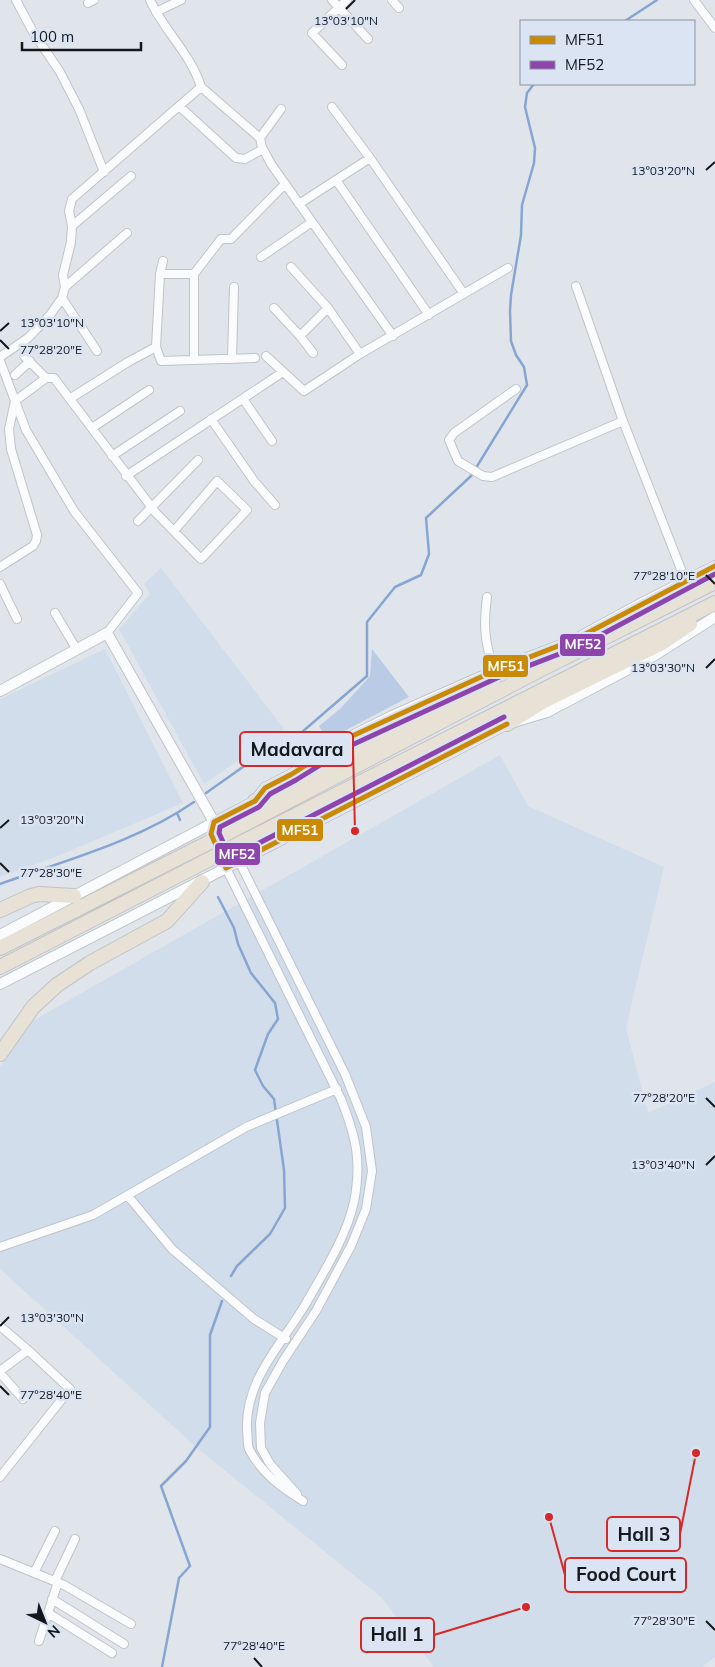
<svg xmlns="http://www.w3.org/2000/svg" width="715" height="1667" font-family="Mulish,sans-serif">
  <rect width="100%" height="100%" fill="#e0e5ec"/>
  <path fill="#d2ddeb" d="M 161,568 L 284,729 L 204,784 L 119,629 L 150,594 L 144,584 Z
    M 105,649 L 183,803 L 58,856 L 0,877 L 0,699 Z
    M 500,755 L 528,806 L 664,867 L 626,1028 L 648,1113 L 715,1082 L 715,1657 L 702,1667 L 434,1667 L 382,1598 L 196,1447 L 0,1269 L 0,1067 L 29,1023 Z"/>
  <path fill="#bacce5" d="M 372,649 L 409,697 L 327,740 L 319,726 L 340,709 L 370,676 Z"/>
  <g fill="none" stroke-linecap="round" stroke-linejoin="round">
    <path stroke="#86a6d1" stroke-width="2.5" d="M 625,21 L 657,0
      M 206,793 L 250,762 L 287,745 L 367,676 L 367,622 L 395,587 L 421,575 L 429,554 L 426,518 L 471,476 L 527,385 L 524,367 L 516,355 L 511,341 L 510,311 L 511,295 L 521,235 L 522,205 L 534,163 L 535,148 L 525,107 L 527,93 L 534,84
      M 177,813 L 180,820
      M 0,884 C 66,860 136,842 194,802
      M 218,897 L 234,928 L 238,944 L 251,973 L 275,1003 L 278,1019 L 268,1034 L 255,1070 L 263,1086 L 274,1099 L 284,1170 L 285,1208 L 270,1234 L 237,1266 L 231,1276
      M 162,1667 L 179,1578 L 190,1566 L 161,1486 L 186,1461 L 210,1427 L 210,1335 L 222,1301"/>
    <g stroke="#c0c3c9" stroke-width="10">
      <path id="street" d="M 16,0 L 33,32 L 60,72 L 79,109 L 104,172
        M 150,0 C 164,31 191,54 201,87
        M 332,0 L 368,39
        M 392,0 L 399,8
        M 694,0 L 715,28
        M 88,3 L 94,0
        M 156,12 L 181,0
        M 342,65 L 312,33 L 347,0
        M 179,106 L 236,158 L 245,159 L 263,149
        M 332,107 L 370,158 L 464,294
        M 260,138 L 281,109
        M 336,180 L 429,315
        M 299,204 L 370,158
        M 72,226 L 131,176
        M 261,257 L 312,222
        M 291,267 L 328,308 L 360,354
        M 160,274 L 163,261
        M 194,274 L 194,360
        M 576,286 L 623,421 L 686,582
        M 65,287 L 127,233
        M 62,298 L 97,351
        M 274,308 L 300,336
        M 313,353 L 300,336 L 328,308
        M 24,356 L 46,378
        M 266,356 L 304,391 L 360,354 L 508,268
        M 0,357 L 28,338 L 50,315 L 62,298 L 65,287 L 63,275 L 71,242 L 72,226 L 69,211 L 72,199 L 201,87 L 260,138 L 262,147 L 271,164 L 393,336
        M 255,358 L 161,361 L 156,347 L 160,274 L 194,274 L 221,239 L 231,239 L 285,184
        M 232,359 L 234,287
        M 0,361 L 26,430 L 74,511 L 138,593 L 107,633
        M 15,375 L 30,361
        M 516,389 L 454,433 L 449,440 L 458,461 L 483,476 L 492,477 L 623,421
        M 71,398 L 128,362 L 156,347
        M 243,399 L 272,441
        M 211,419 L 254,481 L 275,505
        M 92,428 L 149,390
        M 112,456 L 180,411
        M 126,476 L 283,372
        M 138,521 L 198,460
        M 0,567 L 33,546 L 36,541 L 37,535 L 11,449 L 9,429 L 15,401 L 46,378 L 54,378 L 156,513 L 201,559 L 247,510 L 217,481 L 174,531
        M 0,584 L 17,619
        M 487,597 C 483,626 485,643 494,671
        M 55,613 L 77,650
        M 239,861 L 345,1074 L 366,1127 L 372,1171 L 366,1209 L 351,1246 L 316,1311 L 283,1361 L 265,1393 L 260,1423 L 261,1448 L 270,1464 L 297,1494
        M 226,868 L 341,1099 C 356,1137 362,1161 354,1202 C 346,1238 323,1273 305,1305 C 281,1345 245,1380 247,1430 C 248,1436 247,1443 249,1449 C 261,1473 281,1487 303,1501
        M 128,1196 L 172,1249 L 254,1319 L 286,1339
        M 0,1247 L 93,1215 L 246,1127 L 337,1089
        M 0,1326 L 28,1350 L 0,1371
        M 0,1373 L 23,1399
        M 0,1477 L 70,1389 L 28,1350
        M 0,1559 L 64,1585 L 131,1624
        M 34,1573 L 55,1531
        M 55,1581 L 75,1539
        M 52,1599 L 124,1644
        M 48,1613 L 112,1653
        M 39,1641 L 58,1582"/>
    </g>
    <g stroke="#c0c3c9" stroke-width="12">
      <path id="secondary" d="M 0,691 L 107,633 L 214,822 L 223,828 L 235,853
        M 0,935 L 255,801 L 265,788 L 292,774 L 350,737 L 392,716 L 494,671 L 576,639 L 644,602 L 715,566
        M 0,984 L 507,724 L 547,712 L 655,655 L 715,617"/>
    </g>
    <g stroke="#c0c3c6" stroke-width="16">
      <path id="highway" d="M 507,724 L 542,702 L 662,643 L 690,624
        M 255,801 L 267,800 L 327,766 L 455,701 L 494,686
        M 233,830 L 536,672 L 715,582
        M 239,844 L 715,603
        M 0,910 L 31,896 L 39,894 L 74,896
        M 0,948 L 202,846
        M 0,967 L 208,860
        M 0,1054 L 33,1007 L 57,985 L 90,963 L 167,921 L 202,882"/>
    </g>
    <use href="#street" stroke="#fafbfc" stroke-width="8"/>
    <use href="#secondary" stroke="#fafbfc" stroke-width="10"/>
    <use href="#highway" stroke="#e7e1d6" stroke-width="14"/>
    <g stroke="#c0c3c6" stroke-width="16" stroke-linecap="butt">
      <path id="highway-bridge" d="M 202,846 L 233,830
        M 208,860 L 239,844"/>
    </g>
    <use href="#highway-bridge" stroke="#e7e1d6" stroke-width="14"/>
    <g stroke="#dae4f2" stroke-width="9">
      <path id="bus-1" d="M 507,724 L 226,868 L 211,834 L 214,822 L 255,801 L 265,788 L 292,774 L 350,737 L 494,671 L 576,639 L 715,566"/>
    </g>
    <g stroke="#dae4f2" stroke-width="9">
      <path id="bus-2" d="M 504,717 L 230,858 L 219,833 L 220,827 L 259,807 L 270,794 L 296,780 L 354,744 L 497,678 L 580,646 L 715,574"/>
    </g>
    <use href="#bus-1" stroke="#ca8a06" stroke-width="5"/>
    <use href="#bus-2" stroke="#8e44ad" stroke-width="5"/>
  </g>
  <path fill="none" stroke="#14181d" stroke-width="2" d="M 346,9 L 355,0M 706,170 L 715,162M 0,331 L 9,323M 0,340 L 9,349M 706,575 L 715,584M 706,668 L 715,659M 0,828 L 9,820M 0,863 L 9,872M 706,1098 L 715,1107M 706,1165 L 715,1156M 0,1326 L 9,1317M 0,1386 L 9,1395M 706,1621 L 715,1630M 254,1658 L 262,1667"/>
  <g font-size="12" text-anchor="middle" fill="#14181d" stroke="#dae4f2" stroke-width="5" stroke-linejoin="round" paint-order="stroke">
    <text x="346" y="25">13°03'10"N</text>
    <text x="663" y="175">13°03'20"N</text>
    <text x="52" y="327">13°03'10"N</text>
    <text x="51" y="354">77°28'20"E</text>
    <text x="664" y="580">77°28'10"E</text>
    <text x="663" y="672">13°03'30"N</text>
    <text x="52" y="824">13°03'20"N</text>
    <text x="51" y="877">77°28'30"E</text>
    <text x="664" y="1102">77°28'20"E</text>
    <text x="663" y="1169">13°03'40"N</text>
    <text x="52" y="1322">13°03'30"N</text>
    <text x="51" y="1399">77°28'40"E</text>
    <text x="664" y="1625">77°28'30"E</text>
    <text x="254" y="1650">77°28'40"E</text>
  </g>
  <path fill="none" stroke="#d62828" stroke-width="2" d="M355 831L353 749M696 1453L680 1534M549 1517L565 1575M526 1607L434 1635"/>
  <g fill="#d62828" stroke="#dae4f2" stroke-width="2">
    <circle cx="355" cy="831" r="5"/>
    <circle cx="696" cy="1453" r="5"/>
    <circle cx="549" cy="1517" r="5"/>
    <circle cx="526" cy="1607" r="5"/>
  </g>
  <g fill="#dae4f2" stroke="#d62828" stroke-width="2">
    <rect x="240" y="732" width="113" height="34" rx="5"/>
    <rect x="607" y="1517" width="73" height="34" rx="5"/>
    <rect x="565" y="1558" width="121" height="34" rx="5"/>
    <rect x="361" y="1618" width="73" height="34" rx="5"/>
  </g>
  <g font-size="19" text-anchor="middle" font-weight="bold" fill="#14181d">
    <text x="297" y="756">Madavara</text>
    <text x="644" y="1541">Hall 3</text>
    <text x="626" y="1581">Food Court</text>
    <text x="397" y="1641">Hall 1</text>
  </g>
  <g stroke="#dae4f2" stroke-width="2">
    <rect x="559" y="633" width="47" height="24" rx="5" fill="#8e44ad"/>
    <rect x="482" y="654" width="47" height="24" rx="5" fill="#ca8a06"/>
    <rect x="276" y="818" width="48" height="24" rx="5" fill="#ca8a06"/>
    <rect x="214" y="842" width="47" height="24" rx="5" fill="#8e44ad"/>
  </g>
  <g font-size="14" text-anchor="middle" font-weight="bold" fill="#fff">
    <text x="583" y="649">MF52</text>
    <text x="506" y="671">MF51</text>
    <text x="300" y="835">MF51</text>
    <text x="237" y="859">MF52</text>
  </g>
  <rect x="520" y="20" width="175" height="65" fill="#dae4f2" stroke="#8b929d"/>
  <rect x="530" y="36" width="25" height="8" fill="#ca8a06" stroke="#8b929d"/>
  <text x="565" y="45" font-size="15" fill="#14181d">MF51</text>
  <rect x="530" y="61" width="25" height="8" fill="#8e44ad" stroke="#8b929d"/>
  <text x="565" y="70" font-size="15" fill="#14181d">MF52</text>
  <g transform="translate(45 1622) rotate(137)" stroke="#dae4f2" stroke-width="4" paint-order="stroke">
  <path d="M0-4L9 19L0 12L-9 19Z" fill="#14181d"/>
  <text y="-8" font-size="14" font-weight="bold" text-anchor="middle" fill="#14181d">N</text>
  </g>
  <path d="M22 42v8h119v-8" fill="none" stroke="#14181d" stroke-width="2.5"/>
  <text x="30" y="42" font-size="15" fill="#14181d" stroke="#dae4f2" stroke-width="4" paint-order="stroke">100 m</text>
</svg>
